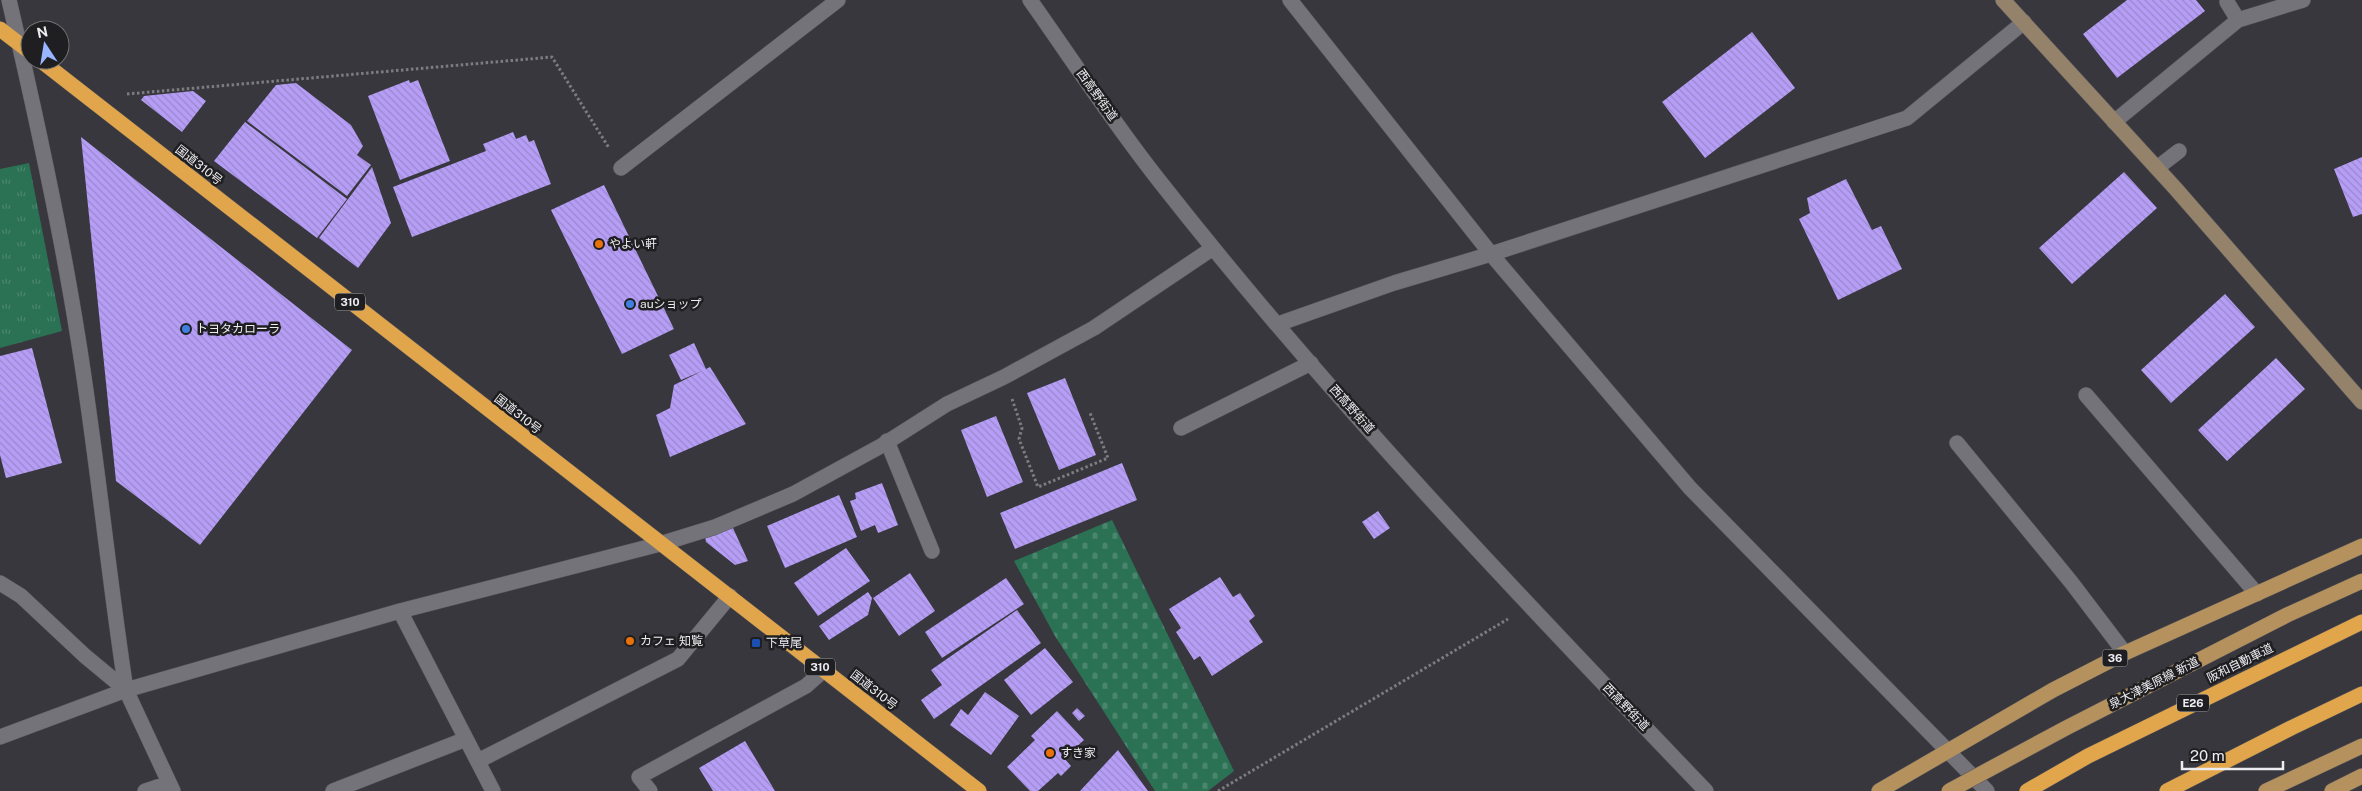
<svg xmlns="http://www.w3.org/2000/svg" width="2362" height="791" font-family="'Public Sans','Noto Sans JP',sans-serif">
  <defs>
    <pattern id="cemetery-stones" width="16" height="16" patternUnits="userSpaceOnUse" patternTransform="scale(1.25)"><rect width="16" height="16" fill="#2b7254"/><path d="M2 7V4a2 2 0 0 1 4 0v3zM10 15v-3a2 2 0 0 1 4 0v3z" fill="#4a866d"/></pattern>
    <pattern id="park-tufts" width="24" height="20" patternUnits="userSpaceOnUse" patternTransform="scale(1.25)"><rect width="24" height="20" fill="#2b7254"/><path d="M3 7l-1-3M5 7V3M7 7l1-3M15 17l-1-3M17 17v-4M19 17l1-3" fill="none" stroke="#4a866d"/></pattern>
    <pattern id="building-back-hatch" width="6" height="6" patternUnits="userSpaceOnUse" patternTransform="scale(1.25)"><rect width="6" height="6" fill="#b69ef7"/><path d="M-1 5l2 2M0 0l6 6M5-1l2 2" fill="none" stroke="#9a88cb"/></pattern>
  </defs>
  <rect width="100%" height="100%" fill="#37373d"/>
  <path fill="url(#cemetery-stones)" d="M 1112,520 L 1234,771 L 1208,791 L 1155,791 L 1055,636 L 1014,561 Z"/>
  <path fill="url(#park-tufts)" d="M 29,163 L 62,331 L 0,348 L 0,169 Z"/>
  <path fill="url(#building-back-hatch)" d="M 2127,0 L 2196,0 L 2205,11 L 2117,78 L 2083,34 Z
    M 1752,32 L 1795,88 L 1705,158 L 1662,102 Z
    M 409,80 L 410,83 L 418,80 L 450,161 L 400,180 L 368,96 Z
    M 296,83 L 351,125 L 363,146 L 357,155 L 371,165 L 347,196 L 247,121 L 276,85 Z
    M 193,91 L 206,101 L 182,132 L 141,100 L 144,96 Z
    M 245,122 L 347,199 L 317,238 L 214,161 Z
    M 513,132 L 516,139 L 526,135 L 529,142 L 534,140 L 551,184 L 412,237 L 393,187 L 486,151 L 483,144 Z
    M 81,137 L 352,350 L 200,545 L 116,481 Z
    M 2362,157 L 2362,214 L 2353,217 L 2334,169 Z
    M 372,167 L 391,223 L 358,268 L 319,238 Z
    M 2124,172 L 2157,208 L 2072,284 L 2039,248 Z
    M 1846,179 L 1872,230 L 1881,226 L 1902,269 L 1838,300 L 1799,219 L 1810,213 L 1807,198 Z
    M 604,185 L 674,329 L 622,354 L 551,210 Z
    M 2225,294 L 2255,327 L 2171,403 L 2141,370 Z
    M 694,343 L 706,369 L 710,367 L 746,424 L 670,457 L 656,415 L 670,408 L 674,385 L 702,371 L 681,380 L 669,355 Z
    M 32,348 L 62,463 L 6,478 L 0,455 L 0,356 Z
    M 2276,358 L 2305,389 L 2227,461 L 2198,430 Z
    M 1065,378 L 1096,455 L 1059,470 L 1027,393 Z
    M 996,416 L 1023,482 L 987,497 L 961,430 Z
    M 1122,463 L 1137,500 L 1015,549 L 1000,513 Z
    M 882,483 L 898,525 L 878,533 L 875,525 L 861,531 L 850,501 L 856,499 L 855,493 Z
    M 839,495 L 857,537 L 785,568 L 767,526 Z
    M 1378,511 L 1390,528 L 1374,539 L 1362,522 Z
    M 733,528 L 748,561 L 735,565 L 706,542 L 705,537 Z
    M 846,548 L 870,581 L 818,616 L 794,583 Z
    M 910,573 L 935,611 L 899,636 L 873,598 Z
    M 1220,577 L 1233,597 L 1240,593 L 1255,616 L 1249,621 L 1263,642 L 1212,676 L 1200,656 L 1194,660 L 1176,632 L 1181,628 L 1169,609 Z
    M 1006,578 L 1024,604 L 942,658 L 925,632 Z
    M 868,592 L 872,598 L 868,615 L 829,640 L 819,626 Z
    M 1017,610 L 1041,643 L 934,719 L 921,700 L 942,685 L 931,670 Z
    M 1045,648 L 1073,682 L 1031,715 L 1004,680 Z
    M 985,692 L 1019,716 L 991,755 L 950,725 L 961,709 L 968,715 Z
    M 1077,708 L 1085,716 L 1079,721 L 1072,713 Z
    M 1057,711 L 1084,740 L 1064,758 L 1071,766 L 1061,776 L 1058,773 L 1038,791 L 1030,791 L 1007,767 L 1035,740 L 1031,736 Z
    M 745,741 L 775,791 L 713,791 L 699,768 Z
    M 1118,750 L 1148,791 L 1080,791 Z"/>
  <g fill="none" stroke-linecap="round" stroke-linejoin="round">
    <g stroke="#555459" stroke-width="16">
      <path id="lane" d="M 2227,2 L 2238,20
        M 2157,168 L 2179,151
        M 1181,428 L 1311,363
        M 887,441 L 932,551
        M 1957,443 L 2071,582 L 2125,653
        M 650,791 L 639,777 L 806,686 L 824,670"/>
    </g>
    <g stroke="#555459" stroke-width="16">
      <path id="street" d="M 9,0 C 35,111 60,224 78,338 C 97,455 108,573 126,690
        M 1030,0 C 1073,61 1114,124 1161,183 C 1329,397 1518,595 1706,791
        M 1290,0 L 1491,254 L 1690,488 L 1987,791
        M 2114,122 L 2238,20 L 2303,0
        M 621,168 L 838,0
        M 1278,324 L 1394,283 L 1491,254 L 1907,118 L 2024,22
        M 2086,395 L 2257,594
        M 0,583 L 21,596 L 85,656 L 126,690 L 173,791
        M 400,611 L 493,791
        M 0,737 L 126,690 L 400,611 L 660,544 L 715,527 L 793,494 L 881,446 L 947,404 L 1004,377 L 1094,328 L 1213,248
        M 478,761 L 678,659 L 730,596
        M 145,791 L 169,783
        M 333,791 L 466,739"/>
    </g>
    <g stroke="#555459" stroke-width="16">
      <path id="secondary" d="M 2003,0 L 2175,188 L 2362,402"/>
    </g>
    <g stroke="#555459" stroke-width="16">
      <path id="primary" d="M 1879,791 L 2053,690 L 2125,653 L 2362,546
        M 2266,791 L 2362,746
        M 2332,791 L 2362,776"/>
    </g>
    <g stroke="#555459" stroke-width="16">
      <path id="highway" d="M 0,29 L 30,52
        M 40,60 L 979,791
        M 2027,791 L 2088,756 L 2362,622
        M 2167,791 L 2291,728 L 2362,694"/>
    </g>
    <path stroke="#7c7c81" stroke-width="3" stroke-dasharray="2.5 2.5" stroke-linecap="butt" d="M 127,94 L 552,57 L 609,148
      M 1012,399 L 1022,428 L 1019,439 L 1038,487 L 1108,458 L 1090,413
      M 1218,791 L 1508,619"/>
    <use href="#lane" stroke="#737379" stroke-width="15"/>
    <use href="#street" stroke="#737379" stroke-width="15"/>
    <use href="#secondary" stroke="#94826b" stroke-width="15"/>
    <use href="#primary" stroke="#b5915d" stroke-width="15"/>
    <use href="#highway" stroke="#e1a54b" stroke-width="15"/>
    <g stroke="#555459" stroke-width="16" stroke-linecap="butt">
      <path id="primary-bridge" d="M 1949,791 L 2066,728 L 2287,615 L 2362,581"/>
    </g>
    <use href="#primary-bridge" stroke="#b5915d" stroke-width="15"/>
  </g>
  <g fill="#e8710a" stroke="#1f1f21" stroke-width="2">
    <circle cx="599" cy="244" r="5"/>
    <circle cx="630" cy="641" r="5"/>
    <circle cx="1050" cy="753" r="5"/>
  </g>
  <g fill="#3f7fe0" stroke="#1f1f21" stroke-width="2">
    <circle cx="630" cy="304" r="5"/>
    <circle cx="186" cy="329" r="5"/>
  </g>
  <rect fill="#1a4fb4" stroke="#1f1f21" stroke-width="2" x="751" y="638" width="10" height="10" rx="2.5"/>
  <g text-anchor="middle" stroke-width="5" stroke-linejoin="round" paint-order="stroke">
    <g fill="#1f1f21" stroke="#afafb3" stroke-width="1">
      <rect x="335" y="293.5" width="30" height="17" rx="4"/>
      <rect x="2102.5" y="649.5" width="25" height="17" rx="4"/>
      <rect x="805" y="658.5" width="30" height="17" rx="4"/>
      <rect x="2177" y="694.5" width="32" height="17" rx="4"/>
    </g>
    <g font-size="11" font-weight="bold" fill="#ededf1">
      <text x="350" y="306">310</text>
      <text x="2115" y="662">36</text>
      <text x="820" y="671">310</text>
      <text x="2193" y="707">E26</text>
    </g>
    <g font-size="12" fill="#ededf1" stroke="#1f1f21">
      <text transform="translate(1097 95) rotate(54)" y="4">西高野街道</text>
      <text transform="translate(199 165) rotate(38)" y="4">国道310号</text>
      <text transform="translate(1352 409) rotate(48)" y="4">西高野街道</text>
      <text transform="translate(518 414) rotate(38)" y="4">国道310号</text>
      <text transform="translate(2240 663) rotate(-26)" y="4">阪和自動車道</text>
      <text transform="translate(2154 683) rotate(-27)" y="4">泉大津美原線 新道</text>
      <text transform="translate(874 690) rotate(38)" y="4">国道310号</text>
      <text transform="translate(1626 707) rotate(46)" y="4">西高野街道</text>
    </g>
    <g font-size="12" fill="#ededf1" stroke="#1f1f21" text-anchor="start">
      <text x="609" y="248">やよい軒</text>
      <text x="640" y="308">auショップ</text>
      <text x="196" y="333">トヨタカローラ</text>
      <text x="640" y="645">カフェ 知覧</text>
      <text x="766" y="647">下草尾</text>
      <text x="1060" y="757">すき家</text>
    </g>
  </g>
  <g transform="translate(45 45) rotate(348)"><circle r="24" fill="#1f1f21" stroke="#717174"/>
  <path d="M0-4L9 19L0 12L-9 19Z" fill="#99b5fd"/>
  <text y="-8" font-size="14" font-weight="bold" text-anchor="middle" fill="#ededf1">N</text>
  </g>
  <path d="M2182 761v8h101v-8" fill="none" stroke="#ededf1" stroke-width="2.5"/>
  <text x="2190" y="761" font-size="15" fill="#ededf1" stroke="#1f1f21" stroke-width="4" paint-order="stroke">20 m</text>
</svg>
